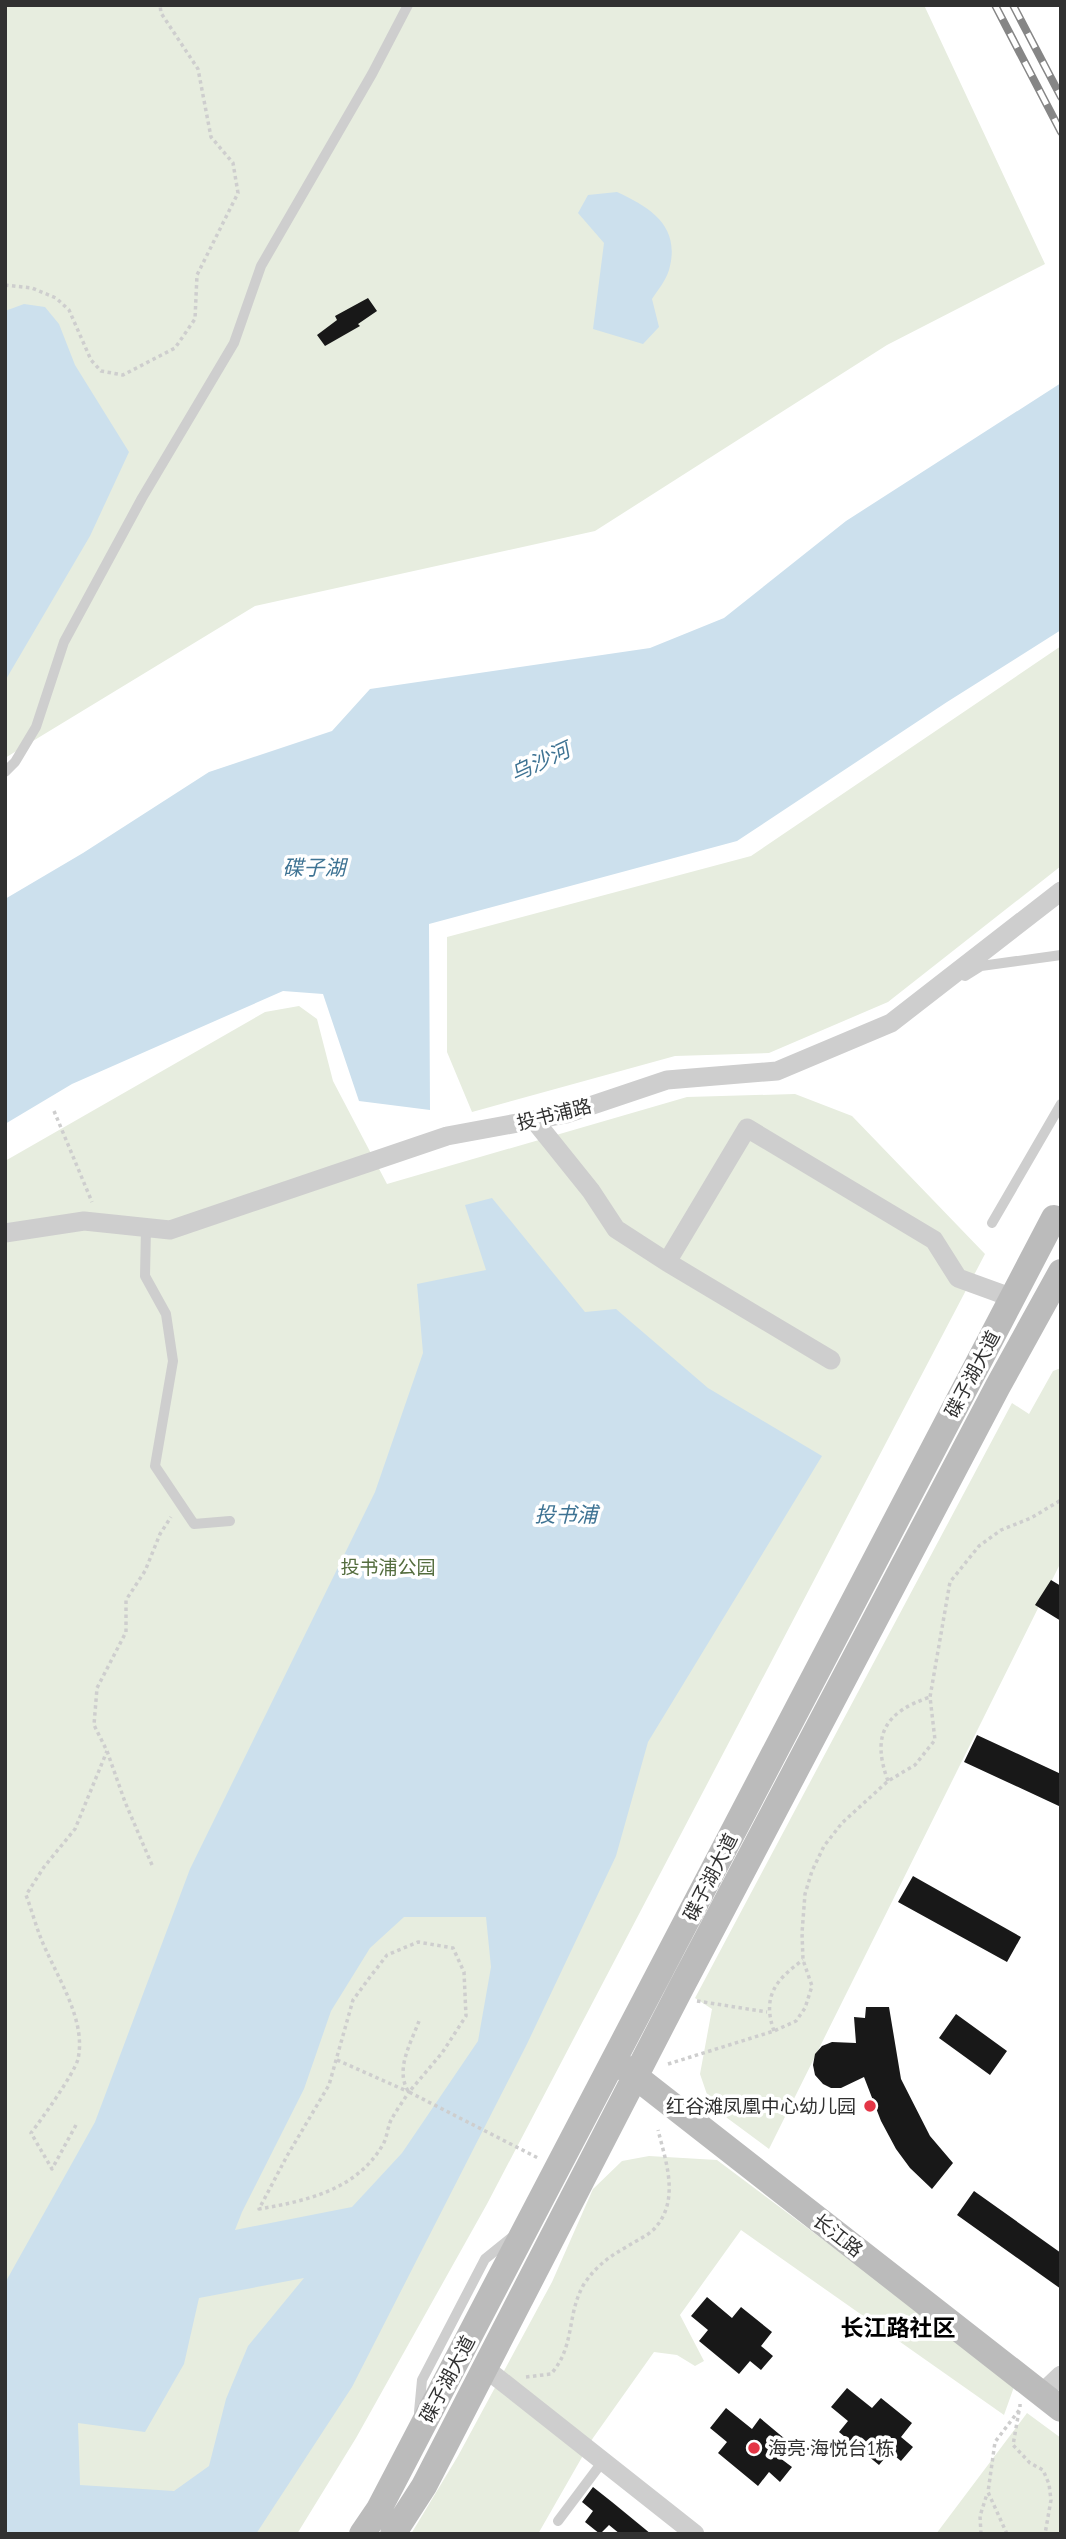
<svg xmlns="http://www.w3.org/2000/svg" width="1066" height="2539" font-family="'PT Sans Narrow','Noto Sans SC',sans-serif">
  <rect width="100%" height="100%" fill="#fff"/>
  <path fill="#e7eddf" d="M 5,5 L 924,5 L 1045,264 L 887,345 L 595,531 L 255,606 L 5,758 Z
    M 1061,646 L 1061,866 L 888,1002 L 769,1053 L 675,1056 L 472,1112 L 447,1052 L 447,937 L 751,856 Z
    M 299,1006 L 317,1019 L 333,1081 L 387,1184 L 687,1097 L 795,1094 L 852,1116 L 985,1254 L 487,2204 L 356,2438 L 297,2534 L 5,2534 L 5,1161 L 265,1012 Z
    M 1061,1368 L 1061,1562 L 769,2149 L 711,2106 L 700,2074 L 712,2009 L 695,1998 L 1012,1403 L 1029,1414 L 1053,1371 Z
    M 649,2156 L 717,2160 L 1015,2384 L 1004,2415 L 741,2230 L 680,2315 L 704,2361 L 695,2366 L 677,2355 L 654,2352 L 593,2438 L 538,2534 L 411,2534 L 458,2456 L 552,2282 L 593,2189 L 622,2161 Z
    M 1027,2413 L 1061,2438 L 1061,2534 L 936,2534 Z"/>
  <path fill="#cce0ed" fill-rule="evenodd" d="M 617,192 C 652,208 681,227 669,270 C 666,280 658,290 652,299 L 659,327 L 643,344 L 593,329 L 604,243 L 578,213 L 588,195 Z
    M 24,304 L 45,307 L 59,324 L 75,365 L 129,452 L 90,536 L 5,681 L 5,311 Z
    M 1061,383 L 1061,630 L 947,702 L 737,841 L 429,924 L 430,1110 L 359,1101 L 323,994 L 283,991 L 72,1084 L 5,1124 L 5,899 L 83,853 L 209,772 L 332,731 L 370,689 L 650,648 L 724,618 L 846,521 Z
    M 492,1198 L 585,1312 L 616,1309 L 708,1388 L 822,1456 L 648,1742 L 616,1856 L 527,2044 L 352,2387 L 256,2534 L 5,2534 L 5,2283 L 95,2122 L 190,1869 L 375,1492 L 423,1353 L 417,1284 L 486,1270 L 465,1205 ZM 404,1917 L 486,1917 L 491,1967 L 478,2041 L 402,2153 L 352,2207 L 235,2230 L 242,2212 L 304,2089 L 331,2011 L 370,1948 ZM 304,2278 L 248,2346 L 226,2399 L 209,2466 L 174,2491 L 80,2485 L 78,2423 L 145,2432 L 184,2364 L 199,2298 Z"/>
  <path fill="#181818" d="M 368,298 L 377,311 L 358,324 L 360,326 L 325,346 L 317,335 L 337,320 L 335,316 Z
    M 1051,1580 L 1061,1586 L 1061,1621 L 1035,1605 Z
    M 977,1735 L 1061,1774 L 1061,1807 L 964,1762 Z
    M 913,1876 L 1021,1937 L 1007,1962 L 898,1902 Z
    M 866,2007 L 889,2007 L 901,2079 L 930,2136 L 953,2163 L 932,2189 L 910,2168 L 896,2149 L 881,2121 L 864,2077 L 841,2088 L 831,2088 L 823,2084 L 815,2075 L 813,2065 L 815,2054 L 822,2046 L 832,2042 L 856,2043 L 854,2017 L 865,2018 Z
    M 956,2014 L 1007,2051 L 990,2075 L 939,2038 Z
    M 974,2191 L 1061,2253 L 1061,2289 L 957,2215 Z
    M 707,2297 L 732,2318 L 741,2307 L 772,2332 L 761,2346 L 773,2356 L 761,2370 L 750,2361 L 739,2374 L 699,2341 L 708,2330 L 691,2316 Z
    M 847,2388 L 872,2408 L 881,2398 L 912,2423 L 901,2437 L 913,2447 L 901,2461 L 890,2452 L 879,2465 L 839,2432 L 848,2421 L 831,2407 Z
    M 726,2408 L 752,2429 L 760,2418 L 791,2444 L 780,2458 L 792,2467 L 780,2482 L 769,2472 L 758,2486 L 718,2453 L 727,2442 L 710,2428 Z
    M 593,2487 L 612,2502 L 651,2534 L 620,2534 L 609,2525 L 600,2534 L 585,2522 L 593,2511 L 582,2502 Z"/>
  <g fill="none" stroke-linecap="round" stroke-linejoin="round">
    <path stroke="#cecece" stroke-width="3.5" stroke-dasharray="3.5 3.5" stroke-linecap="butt" d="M 5,285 L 32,288 L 56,298 L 69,310 L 91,360 L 101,371 L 123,375 L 175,348 L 195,319 L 197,275 L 238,193 L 233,163 L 211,137 L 198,69 L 161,13 L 160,5
      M 54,1111 L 92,1202
      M 888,1781 C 871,1735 885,1712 930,1697
      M 152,1865 L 125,1802 L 107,1751 L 94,1725 L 97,1688 L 126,1632 L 126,1600 L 145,1571 L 160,1534 L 171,1517
      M 697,2001 L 767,2012
      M 774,2031 C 762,1997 775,1980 803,1960
      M 337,2060 L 409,2092 C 403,2101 396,2111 391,2120 C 387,2129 387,2139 382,2146 C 356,2190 306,2201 259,2209 L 287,2156 L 329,2085 L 353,2000 L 370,1977 L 387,1955 L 418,1942 L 453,1948 L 464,1972 L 466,2016 L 442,2053 L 409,2092 L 538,2158
      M 668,2064 L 774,2031 L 796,2021 L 805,2008 L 812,1986 L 803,1960 L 802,1933 L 805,1894 L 812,1871 L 824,1846 L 842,1823 L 888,1781 L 915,1765 L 935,1740 L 930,1697 L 950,1582 L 979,1546 L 1001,1530 L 1031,1518 L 1061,1500
      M 408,2091 C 395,2069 411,2043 419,2021
      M 76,2125 L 52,2169 L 31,2133 C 41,2120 74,2074 78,2059 C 87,2018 54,1973 40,1936 C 35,1923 31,1908 26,1895 L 44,1867 L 75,1829 L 107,1751
      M 526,2377 L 551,2374 C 576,2345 566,2315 584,2284 C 596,2266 610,2256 628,2246 C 637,2240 648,2236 655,2228 C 680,2200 666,2162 658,2130
      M 1019,2411 L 1013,2445 L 1030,2463 L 1043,2470 L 1049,2484 L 1051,2500 L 1045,2534
      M 981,2534 L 980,2516 L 987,2494
      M 1007,2534 L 988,2492 L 995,2442 L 1020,2409 L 1020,2404"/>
    <path stroke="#cecece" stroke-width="10" d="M 5,772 L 15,762 L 36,727 L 64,642 L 142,498 L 234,343 L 261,266 L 372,74 L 408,5
      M 965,976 L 981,966 L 1061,955
      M 992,1223 L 1061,1104
      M 146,1228 L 145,1276 L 166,1314 L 173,1361 L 155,1466 L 194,1524 L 230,1521
      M 419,2412 L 422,2380 L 485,2259 L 511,2238
      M 558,2521 L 603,2461"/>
    <path stroke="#cecece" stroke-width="19" d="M 534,1120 L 591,1191 L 616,1229 L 667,1262 L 831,1360
      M 5,1233 L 84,1221 L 170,1230 L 447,1136 L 566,1114 L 667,1080 L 777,1071 L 891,1023 L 1061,891
      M 667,1262 L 747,1128 L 934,1240 L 958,1278 L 1013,1298
      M 485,2368 L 695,2534
      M 1041,2394 L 1061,2375"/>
    <path stroke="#bbb" stroke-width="26" d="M 622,2066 L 1061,2409
      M 362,2534 L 379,2509 L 1054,1218 L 1061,1222
      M 393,2534 L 424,2486 L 682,1986 L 998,1386 L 1061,1272"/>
    <g stroke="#868686" stroke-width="8">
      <path id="rail" d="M 995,5 L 1061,132
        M 1013,5 L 1061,97"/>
    </g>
    <use href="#rail" stroke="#fff" stroke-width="5" stroke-dasharray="16" stroke-linecap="butt"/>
  </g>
  <g fill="#e43646" stroke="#fff" stroke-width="2.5">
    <circle cx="870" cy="2106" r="7"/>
    <circle cx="754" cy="2448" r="7"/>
  </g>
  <g text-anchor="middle" stroke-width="7" stroke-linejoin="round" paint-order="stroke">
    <g font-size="19" fill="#313131" stroke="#fff">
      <text transform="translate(554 1114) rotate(-14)" y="7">投书浦路</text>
      <text transform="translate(972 1374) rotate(-62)" y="7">碟子湖大道</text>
      <text transform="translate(710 1877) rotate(-63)" y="7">碟子湖大道</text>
      <text transform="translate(838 2235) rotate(38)" y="7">长江路</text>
      <text transform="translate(447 2379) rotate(-62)" y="7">碟子湖大道</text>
    </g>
    <g font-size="19" fill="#546d3e" stroke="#fff">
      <text x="388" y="1574">投书浦公园</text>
    </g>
    <g font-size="19" fill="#313131" stroke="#fff" text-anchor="end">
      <text x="856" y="2113">红谷滩凤凰中心幼儿园</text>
      <text x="768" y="2455" text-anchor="start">海亮·海悦台1栋</text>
    </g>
    <g font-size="21" font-style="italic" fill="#3e7393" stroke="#fff">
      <text transform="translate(540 762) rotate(-25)" y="7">乌沙河</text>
      <text x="314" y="875">碟子湖</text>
      <text x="566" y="1522">投书浦</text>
    </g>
    <g font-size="23" font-weight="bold" fill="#000" stroke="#fff">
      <text x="898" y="2336">长江路社区</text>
    </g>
  </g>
  <rect width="1066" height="2539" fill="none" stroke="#313131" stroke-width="14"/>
</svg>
